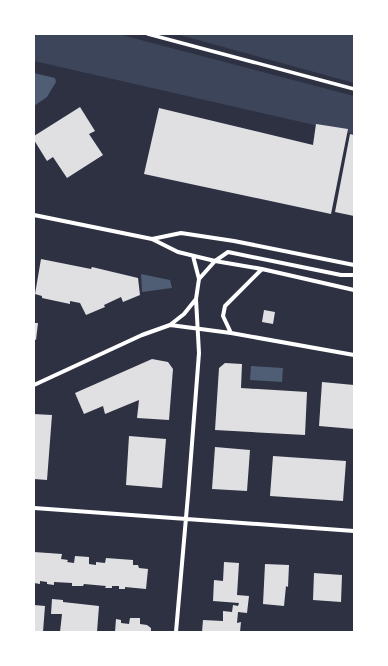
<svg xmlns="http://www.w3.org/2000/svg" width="388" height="666" font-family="Overpass,sans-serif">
  <rect width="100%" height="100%" fill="#2d3142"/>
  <path fill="#3c4559" d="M 34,34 L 118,34 L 354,96 L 354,134 L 34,61 Z
    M 176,34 L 354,34 L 354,83 Z"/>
  <path fill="#4f5d75" d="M 34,73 L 55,78 L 56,82 L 47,97 L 34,106 Z
    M 141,274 L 170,280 L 172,288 L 142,292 Z
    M 251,366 L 283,368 L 282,382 L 250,380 Z"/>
  <path fill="#e0e0e3" d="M 80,107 L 95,131 L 89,134 L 103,155 L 67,178 L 53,157 L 47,161 L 34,140 L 34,136 Z
    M 159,108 L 313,145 L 316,124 L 348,129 L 331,214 L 144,174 Z
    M 350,134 L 354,135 L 354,216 L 335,212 Z
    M 41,259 L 91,269 L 92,267 L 138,278 L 140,295 L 123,302 L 121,297 L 104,305 L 105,307 L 86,315 L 80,303 L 70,301 L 70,304 L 42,298 L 42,296 L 35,294 Z
    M 264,310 L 275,312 L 273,324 L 262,322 Z
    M 34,323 L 38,323 L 36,340 L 34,339 Z
    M 152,359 L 168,362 L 173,369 L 169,420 L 137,418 L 139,400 L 105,414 L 103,406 L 84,414 L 75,393 Z
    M 225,363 L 242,364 L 241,388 L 307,392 L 305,435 L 215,430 L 219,368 Z
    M 322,382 L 354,385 L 354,429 L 319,426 Z
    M 34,414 L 52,415 L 47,480 L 34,479 Z
    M 129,436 L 166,439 L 162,488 L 126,485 Z
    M 215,447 L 250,450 L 247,491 L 212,489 Z
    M 273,456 L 346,461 L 343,501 L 270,496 Z
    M 34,552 L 62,554 L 61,559 L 68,560 L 67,562 L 74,563 L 75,556 L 89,557 L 89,564 L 96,565 L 96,562 L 105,563 L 106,558 L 133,560 L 133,565 L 138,565 L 139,568 L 148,569 L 146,589 L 125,587 L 125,589 L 119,589 L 119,586 L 112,586 L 112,588 L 105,588 L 106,586 L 84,584 L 83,586 L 72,586 L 72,583 L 54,582 L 54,585 L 47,584 L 47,582 L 40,581 L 40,584 L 34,583 Z
    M 224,562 L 239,563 L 237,595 L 249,596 L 247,613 L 238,612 L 237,623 L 241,622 L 240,632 L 202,632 L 203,620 L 223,621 L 223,611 L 232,612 L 233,605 L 238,606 L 239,603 L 213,601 L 214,580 L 223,581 Z
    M 265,564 L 289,565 L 288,587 L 286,586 L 284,606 L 263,604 Z
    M 314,573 L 342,575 L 341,602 L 313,600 Z
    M 52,599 L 63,600 L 63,602 L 99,606 L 97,632 L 60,632 L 62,614 L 51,614 Z
    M 34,605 L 45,606 L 43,632 L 34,632 Z
    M 130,618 L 140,618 L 140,624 L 147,625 L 151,628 L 151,632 L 115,632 L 116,619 L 121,620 L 121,623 L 129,624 Z"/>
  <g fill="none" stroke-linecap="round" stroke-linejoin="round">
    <path stroke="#fff" stroke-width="3.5" d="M 148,34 L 354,89"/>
    <path stroke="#fff" stroke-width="4" d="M 34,215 L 152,239 L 178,252 L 215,261 L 262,269 L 354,290
      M 152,239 L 181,233 L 234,241 L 354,265
      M 199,279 L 215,261 L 228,252 L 341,275 L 354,275
      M 170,325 L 184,314 L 196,299
      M 231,333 L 223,316 L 225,306 L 262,269
      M 34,385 L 142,335 L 170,325 L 231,333 L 354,355
      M 34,508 L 354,531
      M 176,632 L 188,495 L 199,353 L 196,299 L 199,279 L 193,256"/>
  </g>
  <rect width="388" height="666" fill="none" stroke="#ffffff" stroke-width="70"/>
</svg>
